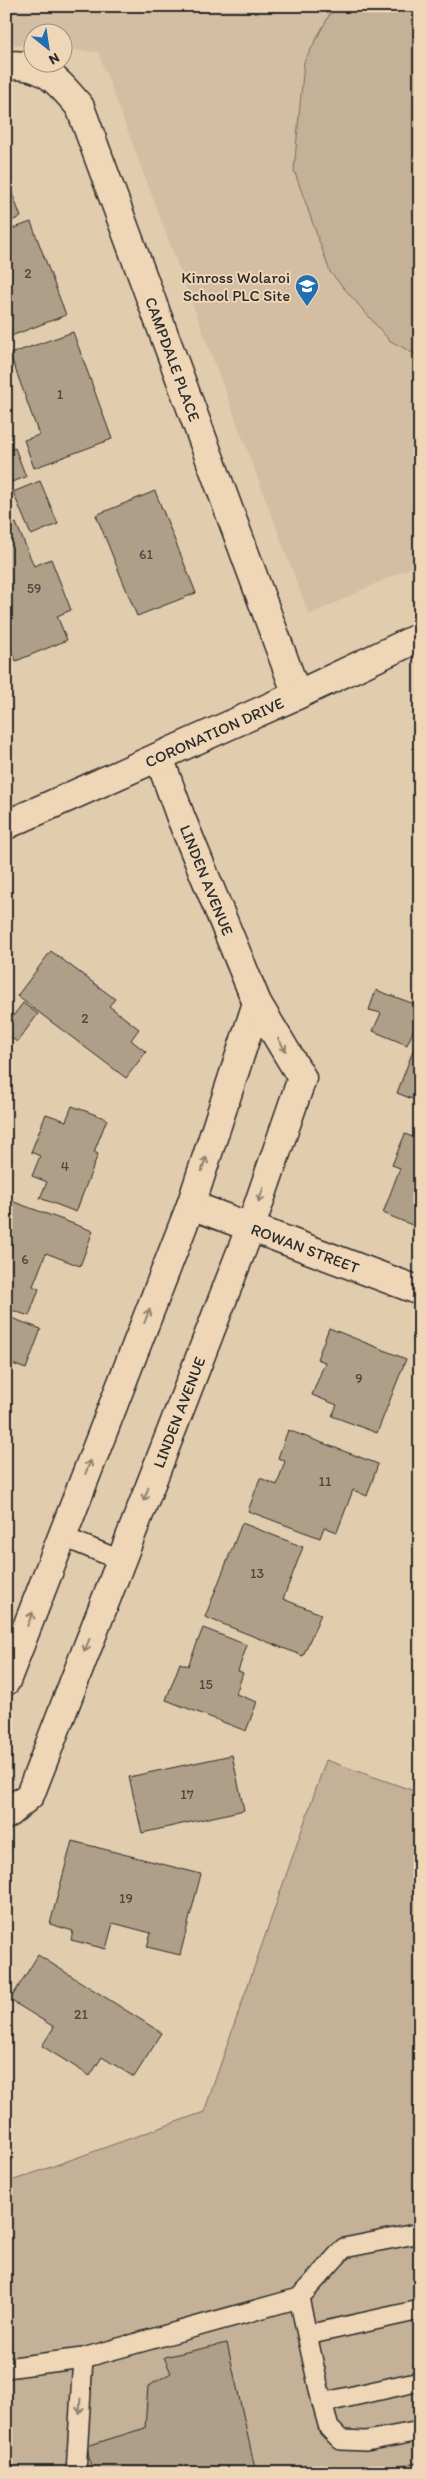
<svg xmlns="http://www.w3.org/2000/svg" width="426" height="2479" font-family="Itim,sans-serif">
  <rect width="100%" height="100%" fill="#e2ccae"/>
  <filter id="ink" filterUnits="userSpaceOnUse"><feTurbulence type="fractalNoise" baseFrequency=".02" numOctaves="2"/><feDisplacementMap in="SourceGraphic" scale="10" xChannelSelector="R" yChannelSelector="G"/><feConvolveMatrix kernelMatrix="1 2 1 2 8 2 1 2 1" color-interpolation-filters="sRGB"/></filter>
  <g filter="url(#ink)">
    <path fill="#d3bea3" d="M 6,6 L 420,6 L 420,563 L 309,615 L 98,52 L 63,49 L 62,32 L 32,32 L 32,46 L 6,44 Z"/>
    <path fill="#c4b198" stroke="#786e62" d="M 334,6 L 420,6 L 420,357 L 389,340 L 330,272 L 294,170 L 304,62 Z
      M 326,1760 L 420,1793 L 420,2473 L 6,2473 L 6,2183 L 204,2112 Z"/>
    <path fill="#af9f89" stroke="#2b2b2b" d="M 6,177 L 21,217 L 6,223 Z
      M 31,222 L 66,315 L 11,336 L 6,324 L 6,231 Z
      M 73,332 L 112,439 L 34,468 L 24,440 L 39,435 L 10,354 Z
      M 15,448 L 26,477 L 6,484 L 6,451 Z
      M 40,481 L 58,524 L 31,535 L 13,492 Z
      M 155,491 L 196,593 L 137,616 L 96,515 Z
      M 16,523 L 34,566 L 51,559 L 71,610 L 57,616 L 67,640 L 16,661 L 6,637 L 6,527 Z
      M 51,951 L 115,999 L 109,1006 L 139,1029 L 131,1040 L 146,1052 L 126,1078 L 17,996 Z
      M 376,990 L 420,1006 L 420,1015 L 407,1045 L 373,1031 L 381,1013 L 369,1010 Z
      M 23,1003 L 38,1014 L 17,1042 L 6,1034 L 6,1025 Z
      M 420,1032 L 420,1102 L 397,1093 Z
      M 72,1106 L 107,1119 L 94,1152 L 98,1154 L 76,1212 L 40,1198 L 47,1182 L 32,1176 L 40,1156 L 31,1152 L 46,1114 L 66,1121 Z
      M 420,1120 L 420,1221 L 414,1219 L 412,1225 L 383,1213 L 400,1168 L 392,1165 L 405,1134 L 413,1137 Z
      M 6,1199 L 93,1231 L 80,1266 L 46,1253 L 33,1286 L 39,1289 L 29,1316 L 6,1308 Z
      M 6,1316 L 41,1329 L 26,1369 L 7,1362 L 6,1364 Z
      M 329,1328 L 406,1359 L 377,1433 L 332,1416 L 337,1405 L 312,1395 L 325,1362 L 317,1359 Z
      M 288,1430 L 378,1464 L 367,1496 L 353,1490 L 337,1532 L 324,1527 L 320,1538 L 248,1511 L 260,1478 L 277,1485 L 285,1461 L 278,1458 Z
      M 242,1523 L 303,1547 L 283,1599 L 321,1614 L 303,1656 L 205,1617 Z
      M 203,1628 L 247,1645 L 238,1671 L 243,1673 L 236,1694 L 257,1702 L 246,1731 L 166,1700 L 180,1663 L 188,1666 Z
      M 232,1755 L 244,1810 L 142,1833 L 129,1777 Z
      M 72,1841 L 201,1874 L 180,1955 L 147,1947 L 151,1933 L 113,1923 L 106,1949 L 71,1940 L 73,1931 L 50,1924 Z
      M 38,1955 L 162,2033 L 134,2077 L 102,2057 L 90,2076 L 42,2046 L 54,2027 L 10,2000 Z
      M 227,2343 L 256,2473 L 92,2473 L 87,2446 L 145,2428 L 148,2386 L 171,2373 L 164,2357 Z
      M 420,2462 L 420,2473 L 372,2473 Z"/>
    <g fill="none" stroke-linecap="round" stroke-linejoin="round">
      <g stroke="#2b2b2b" stroke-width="22">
        <path id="lane" d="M 61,1536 L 120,1560
          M 299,2298 L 322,2403 L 420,2381
          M 307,2335 L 420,2310
          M 6,2368 L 83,2358 L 299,2298 L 344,2248 L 420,2233
          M 322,2403 L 329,2428 L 341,2440 L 366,2441 L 420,2431
          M 76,2473 L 83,2358"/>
      </g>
      <g stroke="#2b2b2b" stroke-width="31">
        <g id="street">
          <path id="s1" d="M 6,66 C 42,61 59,82 80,107 L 297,695"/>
          <path id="s2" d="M 191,1205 L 420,1291"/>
          <path d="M 6,1681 L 191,1205 L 257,1003"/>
          <path id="s3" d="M 6,1815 L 30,1795 L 251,1226 L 302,1078 L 257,1003 L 181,818 L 159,757"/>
        </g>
      </g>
      <g stroke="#2b2b2b" stroke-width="31">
        <g id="secondary">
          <path id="s4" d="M 6,825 L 297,695 L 420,637"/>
        </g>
      </g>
      <use href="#lane" stroke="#eed6b6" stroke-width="19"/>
      <use href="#street" stroke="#eed6b6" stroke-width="28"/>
      <use href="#secondary" stroke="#eed6b6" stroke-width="28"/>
    </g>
    <defs><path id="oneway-shaft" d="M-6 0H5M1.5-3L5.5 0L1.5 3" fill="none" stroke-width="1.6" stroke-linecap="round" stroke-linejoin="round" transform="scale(1.25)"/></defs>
    <g stroke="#8c8070">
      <use href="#oneway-shaft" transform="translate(282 1045) rotate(59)"/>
      <use href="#oneway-shaft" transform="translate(204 1164) rotate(-72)"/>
      <use href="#oneway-shaft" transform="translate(261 1195) rotate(109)"/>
      <use href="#oneway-shaft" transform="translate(147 1316) rotate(-69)"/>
      <use href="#oneway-shaft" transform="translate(88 1467) rotate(-69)"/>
      <use href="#oneway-shaft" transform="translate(146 1494) rotate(111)"/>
      <use href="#oneway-shaft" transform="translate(30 1619) rotate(-69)"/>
      <use href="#oneway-shaft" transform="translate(87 1645) rotate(111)"/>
      <use href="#oneway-shaft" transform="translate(80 2406) rotate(93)"/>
    </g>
  </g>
  <defs>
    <g id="school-pin" transform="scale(1.25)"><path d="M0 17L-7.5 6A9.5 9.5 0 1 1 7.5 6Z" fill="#1f6fb2" stroke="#eed6b6"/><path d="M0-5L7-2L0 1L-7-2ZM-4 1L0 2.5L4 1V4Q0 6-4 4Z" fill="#fff"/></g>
  </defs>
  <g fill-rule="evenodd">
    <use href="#school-pin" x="307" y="286"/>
  </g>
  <g text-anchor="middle" stroke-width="4" stroke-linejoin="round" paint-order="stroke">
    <g font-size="14" fill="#4c4842">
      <text x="28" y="278">2</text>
      <text x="60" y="399">1</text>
      <text x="146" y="559">61</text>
      <text x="34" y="593">59</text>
      <text x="85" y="1023">2</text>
      <text x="65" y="1171">4</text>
      <text x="25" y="1264">6</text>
      <text x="359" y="1383">9</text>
      <text x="325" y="1486">11</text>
      <text x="257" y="1578">13</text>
      <text x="206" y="1689">15</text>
      <text x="187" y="1799">17</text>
      <text x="126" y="1903">19</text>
      <text x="81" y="2019">21</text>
    </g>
    <g font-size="16" fill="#2b2b2b" stroke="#eed6b6" text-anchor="end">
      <text x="290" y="283">Kinross Wolaroi<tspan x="290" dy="18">School PLC Site</tspan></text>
    </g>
    <g font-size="16" fill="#2b2b2b" stroke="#eed6b6">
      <text dy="6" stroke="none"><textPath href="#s1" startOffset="358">CAMPDALE PLACE</textPath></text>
      <text dy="6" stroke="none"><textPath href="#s4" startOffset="228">CORONATION DRIVE</textPath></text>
      <text transform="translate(207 880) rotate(68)" y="6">LINDEN AVENUE</text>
      <text dy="6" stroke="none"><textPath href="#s2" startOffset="122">ROWAN STREET</textPath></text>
      <text dy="6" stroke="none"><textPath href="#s3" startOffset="442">LINDEN AVENUE</textPath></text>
    </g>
  </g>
  <rect width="426" height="2479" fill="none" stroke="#eed6b6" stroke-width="25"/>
  <rect x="12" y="12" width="401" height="2454" fill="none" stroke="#2b2b2b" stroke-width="2" filter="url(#ink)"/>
  <g transform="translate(48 48) rotate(150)"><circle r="24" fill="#eed6b6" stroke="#a0927e"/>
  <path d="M0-4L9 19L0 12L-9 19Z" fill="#1f6fb2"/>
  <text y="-8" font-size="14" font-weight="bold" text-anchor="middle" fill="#2b2b2b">N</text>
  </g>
</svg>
